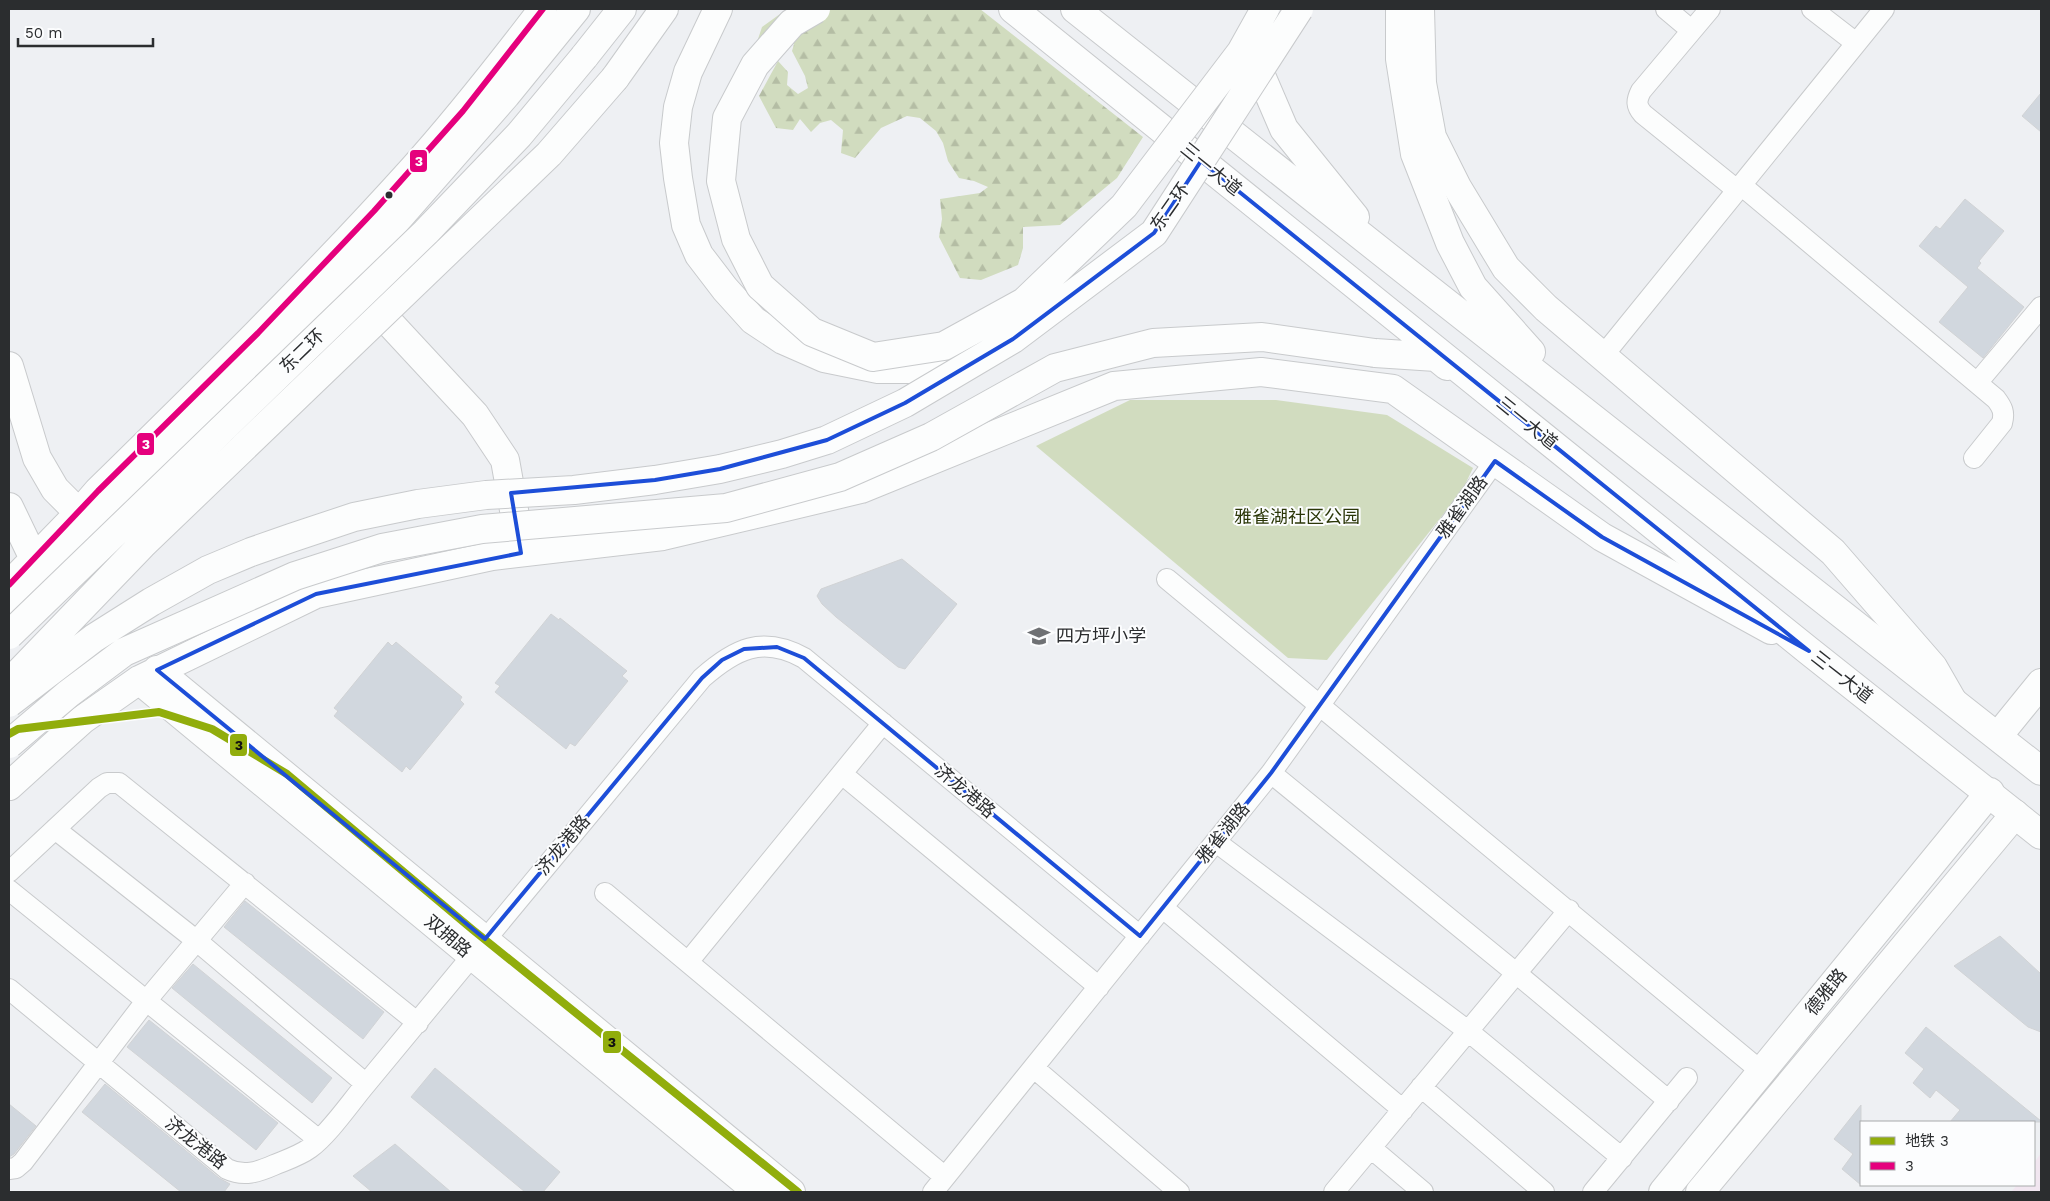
<svg xmlns="http://www.w3.org/2000/svg" width="2050" height="1201" font-family="'Work Sans','Noto Sans SC',sans-serif">
  <defs>
    <pattern id="forest-firs" width="22" height="20" patternUnits="userSpaceOnUse" patternTransform="scale(1.25)"><rect width="22" height="20" fill="#d1dcbf"/><path d="M5 1l3.5 6h-7zM16 11l3.5 6h-7z" fill="#b4bda4"/></pattern>
  </defs>
  <rect width="100%" height="100%" fill="#eef0f3"/>
  <path fill="#f1e6f0" d="M 2041,1153 L 2041,1192 L 2011,1192 L 2017,1185 L 2034,1185 L 2034,1163 Z"/>
  <path fill="url(#forest-firs)" d="M 787,9 L 980,9 L 1143,137 L 1117,178 L 1060,225 L 1023,227 L 1023,248 L 1018,265 L 981,280 L 960,278 L 939,237 L 942,219 L 940,199 L 980,193 L 988,187 L 974,181 L 959,178 L 948,161 L 943,143 L 936,131 L 920,118 L 907,116 L 881,128 L 855,158 L 841,153 L 843,130 L 831,120 L 820,123 L 811,132 L 800,119 L 793,130 L 776,128 L 759,96 L 778,61 L 788,72 L 787,85 L 798,94 L 808,88 L 805,76 L 792,51 L 794,44 L 756,45 L 762,27 Z"/>
  <path fill="#d1dcbf" d="M 1130,400 L 1276,400 L 1387,415 L 1473,468 L 1462,491 L 1327,660 L 1288,658 L 1036,446 Z"/>
  <path fill="#d1d7de" stroke="#d1d3d5" d="M 2041,93 L 2041,132 L 2022,116 Z
    M 1965,199 L 2004,231 L 1979,261 L 1981,263 L 1977,268 L 2024,307 L 1983,358 L 1939,322 L 1968,287 L 1919,246 L 1936,226 L 1940,229 Z
    M 902,559 L 957,604 L 905,669 L 898,667 L 836,617 L 822,604 L 817,596 L 821,589 Z
    M 551,614 L 559,620 L 560,618 L 627,671 L 622,676 L 628,681 L 575,746 L 570,743 L 566,749 L 495,692 L 500,686 L 495,683 Z
    M 388,642 L 392,646 L 396,642 L 462,697 L 460,700 L 464,704 L 410,770 L 406,766 L 402,772 L 334,716 L 338,711 L 334,708 Z
    M 245,901 L 384,1012 L 363,1039 L 224,927 Z
    M 2000,936 L 2041,974 L 2041,1032 L 2028,1027 L 1954,966 Z
    M 193,964 L 332,1078 L 312,1103 L 172,988 Z
    M 149,1020 L 278,1123 L 256,1150 L 127,1047 Z
    M 1926,1027 L 2041,1121 L 2041,1122 L 1950,1122 L 1960,1110 L 1936,1090 L 1930,1098 L 1913,1083 L 1924,1069 L 1905,1053 Z
    M 435,1068 L 560,1172 L 543,1192 L 525,1192 L 411,1097 Z
    M 105,1084 L 219,1178 L 230,1184 L 224,1192 L 181,1192 L 82,1112 Z
    M 9,1104 L 36,1126 L 14,1154 L 9,1157 Z
    M 1861,1105 L 1861,1185 L 1842,1169 L 1853,1154 L 1834,1139 Z
    M 395,1144 L 451,1192 L 372,1192 L 353,1176 Z"/>
  <g fill="none" stroke-linecap="round" stroke-linejoin="round">
    <g stroke="#c8cacc" stroke-width="22">
      <path id="street" d="M 1666,9 L 1691,30
        M 1710,9 L 1641,91 C 1636,101 1636,106 1643,114 L 1737,190
        M 1812,9 L 1856,43
        M 1741,185 L 1996,399 C 2002,407 2005,412 2002,423 L 1974,458
        M 1602,357 L 1884,9
        M 1977,383 L 2041,307
        M 1167,579 L 1762,1072
        M 1271,773 L 1516,973 L 1669,1101
        M 842,774 L 1099,987
        M 55,829 L 197,941 L 366,1084
        M 1216,842 L 1468,1031 L 1622,1158
        M 9,872 L 99,788 L 107,783 L 119,783 L 418,1023
        M 9,890 L 319,1140
        M 605,893 L 945,1177
        M 1163,908 L 1403,1110
        M 688,962 L 883,723
        M 9,989 L 227,1169 C 244,1177 258,1172 274,1165 C 286,1160 299,1156 310,1148 C 329,1134 350,1103 366,1084 L 702,678 C 735,649 762,635 804,658 L 1140,936
        M 1034,1068 L 1179,1192
        M 1421,1087 L 1544,1192
        M 1371,1148 L 1423,1192
        M 9,1169 L 16,1168 L 23,1162 L 146,1001 L 245,883
        M 933,1192 L 1271,773 L 1495,461
        M 1334,1192 L 1569,910
        M 1593,1192 L 1687,1078"/>
    </g>
    <g stroke="#c8cacc" stroke-width="30">
      <path id="secondary" d="M 1420,9 L 1422,83 L 1432,137 L 1457,187 L 1506,268 L 1546,308 L 1833,552 L 1933,667 L 1952,700
        M 346,276 L 475,415 L 505,460 L 521,549
        M 9,366 L 37,458 L 55,489 L 79,513
        M 9,507 L 34,559
        M 9,585 L 79,513 L 98,491 C 205,386 312,281 412,170 C 458,119 501,64 543,9
        M 157,670 L 791,1192
        M 139,680 L 758,1192
        M 1998,736 L 2041,683
        M 9,786 L 82,720 L 139,680 L 316,594 L 492,556 L 663,536 L 861,489 L 1114,386 L 1261,372 L 1393,389 L 1602,537 L 1771,630
        M 1663,1192 L 1990,792
        M 1700,1192 L 2015,814"/>
    </g>
    <g stroke="#c8cacc" stroke-width="30">
      <path id="highway" d="M 718,9 L 688,72 L 678,107 L 674,143 L 678,178 L 686,225 L 699,255 L 725,289 L 753,320 L 783,340 L 824,358 L 878,369 L 918,369 L 994,345
        M 1013,9 L 1809,651 L 2041,835
        M 1075,9 L 1388,257 L 2041,771
        M 1400,9 L 1400,59 L 1415,154 L 1450,243 L 1473,287 L 1531,352
        M 1259,52 L 1256,64 L 1284,129 L 1355,217
        M 584,57 L 622,9
        M 615,78 L 664,9
        M 1375,353 L 1436,357 L 1447,366
        M 9,614 L 51,563 L 347,277 L 506,95 L 576,9"/>
    </g>
    <use href="#street" stroke="#fcfdfd" stroke-width="20"/>
    <use href="#secondary" stroke="#fcfdfd" stroke-width="28"/>
    <use href="#highway" stroke="#fcfdfd" stroke-width="28"/>
    <g stroke="#c8cacc" stroke-width="30" stroke-linecap="butt">
      <path id="highway-bridge" d="M 816,9 L 792,23 L 755,65 L 727,118 L 721,181 L 736,239 L 760,286 L 812,332 L 873,357 L 944,346 L 1024,302 L 1124,206 L 1241,52 L 1265,9
        M 9,635 L 426,232 L 519,135 L 584,57
        M 9,683 L 142,545 L 549,154 L 615,78
        M 9,703 L 94,638 L 151,602 L 208,570 L 251,552 L 291,538 L 354,517 L 418,504 L 486,495 L 574,490 L 655,480 L 720,469 L 782,454 L 827,440 L 905,403 L 1013,339 L 1154,233 L 1299,9
        M 9,744 L 68,694 L 124,652 L 295,576 L 382,548 L 482,529 L 726,508 L 840,477 L 931,437 L 1055,368 L 1153,343 L 1262,337 L 1375,353"/>
    </g>
    <use href="#highway-bridge" stroke="#fcfdfd" stroke-width="28"/>
    <g stroke="#fcfdfe" stroke-width="10">
      <path id="bus-1" d="M 9,585 L 98,491 L 258,333 L 374,211 L 463,111 L 543,9"/>
    </g>
    <use href="#bus-1" stroke="#e5007d" stroke-width="6"/>
    <g stroke="#fcfdfe" stroke-width="11">
      <path id="metro-1" d="M 9,734 L 18,729 L 159,712 L 212,729 L 287,774 L 473,930 L 798,1192"/>
    </g>
    <use href="#metro-1" stroke="#91ad0c" stroke-width="8"/>
  </g>
  <path fill="none" stroke="#1d4ed8" stroke-width="4" stroke-linejoin="round" d="M 1201,161 L 1809,651 L 1602,537 L 1495,461 L 1271,773 L 1140,936 L 804,658 L 777,647 L 744,649 L 722,660 L 702,678 L 485,939 L 157,670 L 316,594 L 521,553 L 511,493 L 655,480 L 720,469 L 827,440 L 905,403 L 1013,339 L 1154,233 Z"/>
  <defs>
    <g id="school-bare" transform="scale(1.725)"><path d="M0-5L7-2L0 1L-7-2ZM-4 1L0 2.5L4 1V4Q0 6-4 4Z" fill="#6f7174" stroke="#fcfdfe" stroke-width="2.5" paint-order="stroke"/></g>
  </defs>
  <g fill-rule="evenodd">
    <use href="#school-bare" x="1039" y="636"/>
  </g>
  <circle fill="#2b2d2f" stroke="#fcfdfe" stroke-width="2" cx="389" cy="195" r="4.5"/>
  <g text-anchor="middle" stroke-width="4" stroke-linejoin="round" paint-order="stroke">
    <g font-size="18" fill="#2b2d2f" stroke="#fcfdfe">
      <text transform="translate(1211 169) rotate(39)" y="6">三一大道</text>
      <text transform="translate(1170 207) rotate(-55)" y="6">东二环</text>
      <text transform="translate(302 351) rotate(-44)" y="6">东二环</text>
      <text transform="translate(1527 423) rotate(39)" y="6">三一大道</text>
      <text transform="translate(1462 507) rotate(-54)" y="6">雅雀湖路</text>
      <text transform="translate(1842 677) rotate(38)" y="6">三一大道</text>
      <text transform="translate(965 791) rotate(40)" y="6">济龙港路</text>
      <text transform="translate(1223 833) rotate(-51)" y="6">雅雀湖路</text>
      <text transform="translate(563 845) rotate(-50)" y="6">济龙港路</text>
      <text transform="translate(448 936) rotate(40)" y="6">双拥路</text>
      <text transform="translate(1826 992) rotate(-51)" y="6">德雅路</text>
      <text transform="translate(196 1143) rotate(38)" y="6">济龙港路</text>
    </g>
    <g font-size="18" fill="#2b3708" stroke="#fcfdfe">
      <text x="1297" y="523">雅雀湖社区公园</text>
    </g>
    <g font-size="18" fill="#2b2d2f" stroke="#fcfdfe" text-anchor="start">
      <text x="1056" y="642">四方坪小学</text>
    </g>
  </g>
  <g stroke="#fcfdfe" stroke-width="2">
    <rect x="409" y="149" width="19" height="24" rx="5" fill="#e5007d"/>
    <rect x="136" y="432" width="19" height="24" rx="5" fill="#e5007d"/>
    <rect x="229" y="733" width="19" height="24" rx="5" fill="#91ad0c"/>
    <rect x="602" y="1030" width="20" height="24" rx="5" fill="#91ad0c"/>
  </g>
  <g font-size="14" text-anchor="middle" font-weight="bold" fill="#fff">
    <text x="419" y="166">3</text>
    <text x="146" y="449">3</text>
  </g>
  <g font-size="14" text-anchor="middle" font-weight="bold" fill="#111">
    <text x="239" y="750">3</text>
    <text x="612" y="1047">3</text>
  </g>
  <rect width="2050" height="1201" fill="none" stroke="#2b2d2f" stroke-width="20"/>
  <rect x="1860" y="1121" width="175" height="65" fill="#fcfdfe" stroke="#a8aaab"/>
  <rect x="1870" y="1137" width="25" height="8" fill="#91ad0c" stroke="#a8aaab"/>
  <text x="1905" y="1146" font-size="15" fill="#2b2d2f">地铁 3</text>
  <rect x="1870" y="1162" width="25" height="8" fill="#e5007d" stroke="#a8aaab"/>
  <text x="1905" y="1171" font-size="15" fill="#2b2d2f">3</text>
  <path d="M18 38v8h135v-8" fill="none" stroke="#2b2d2f" stroke-width="2.5"/>
  <text x="25" y="38" font-size="15" fill="#2b2d2f" stroke="#fcfdfe" stroke-width="4" paint-order="stroke">50 m</text>
</svg>
